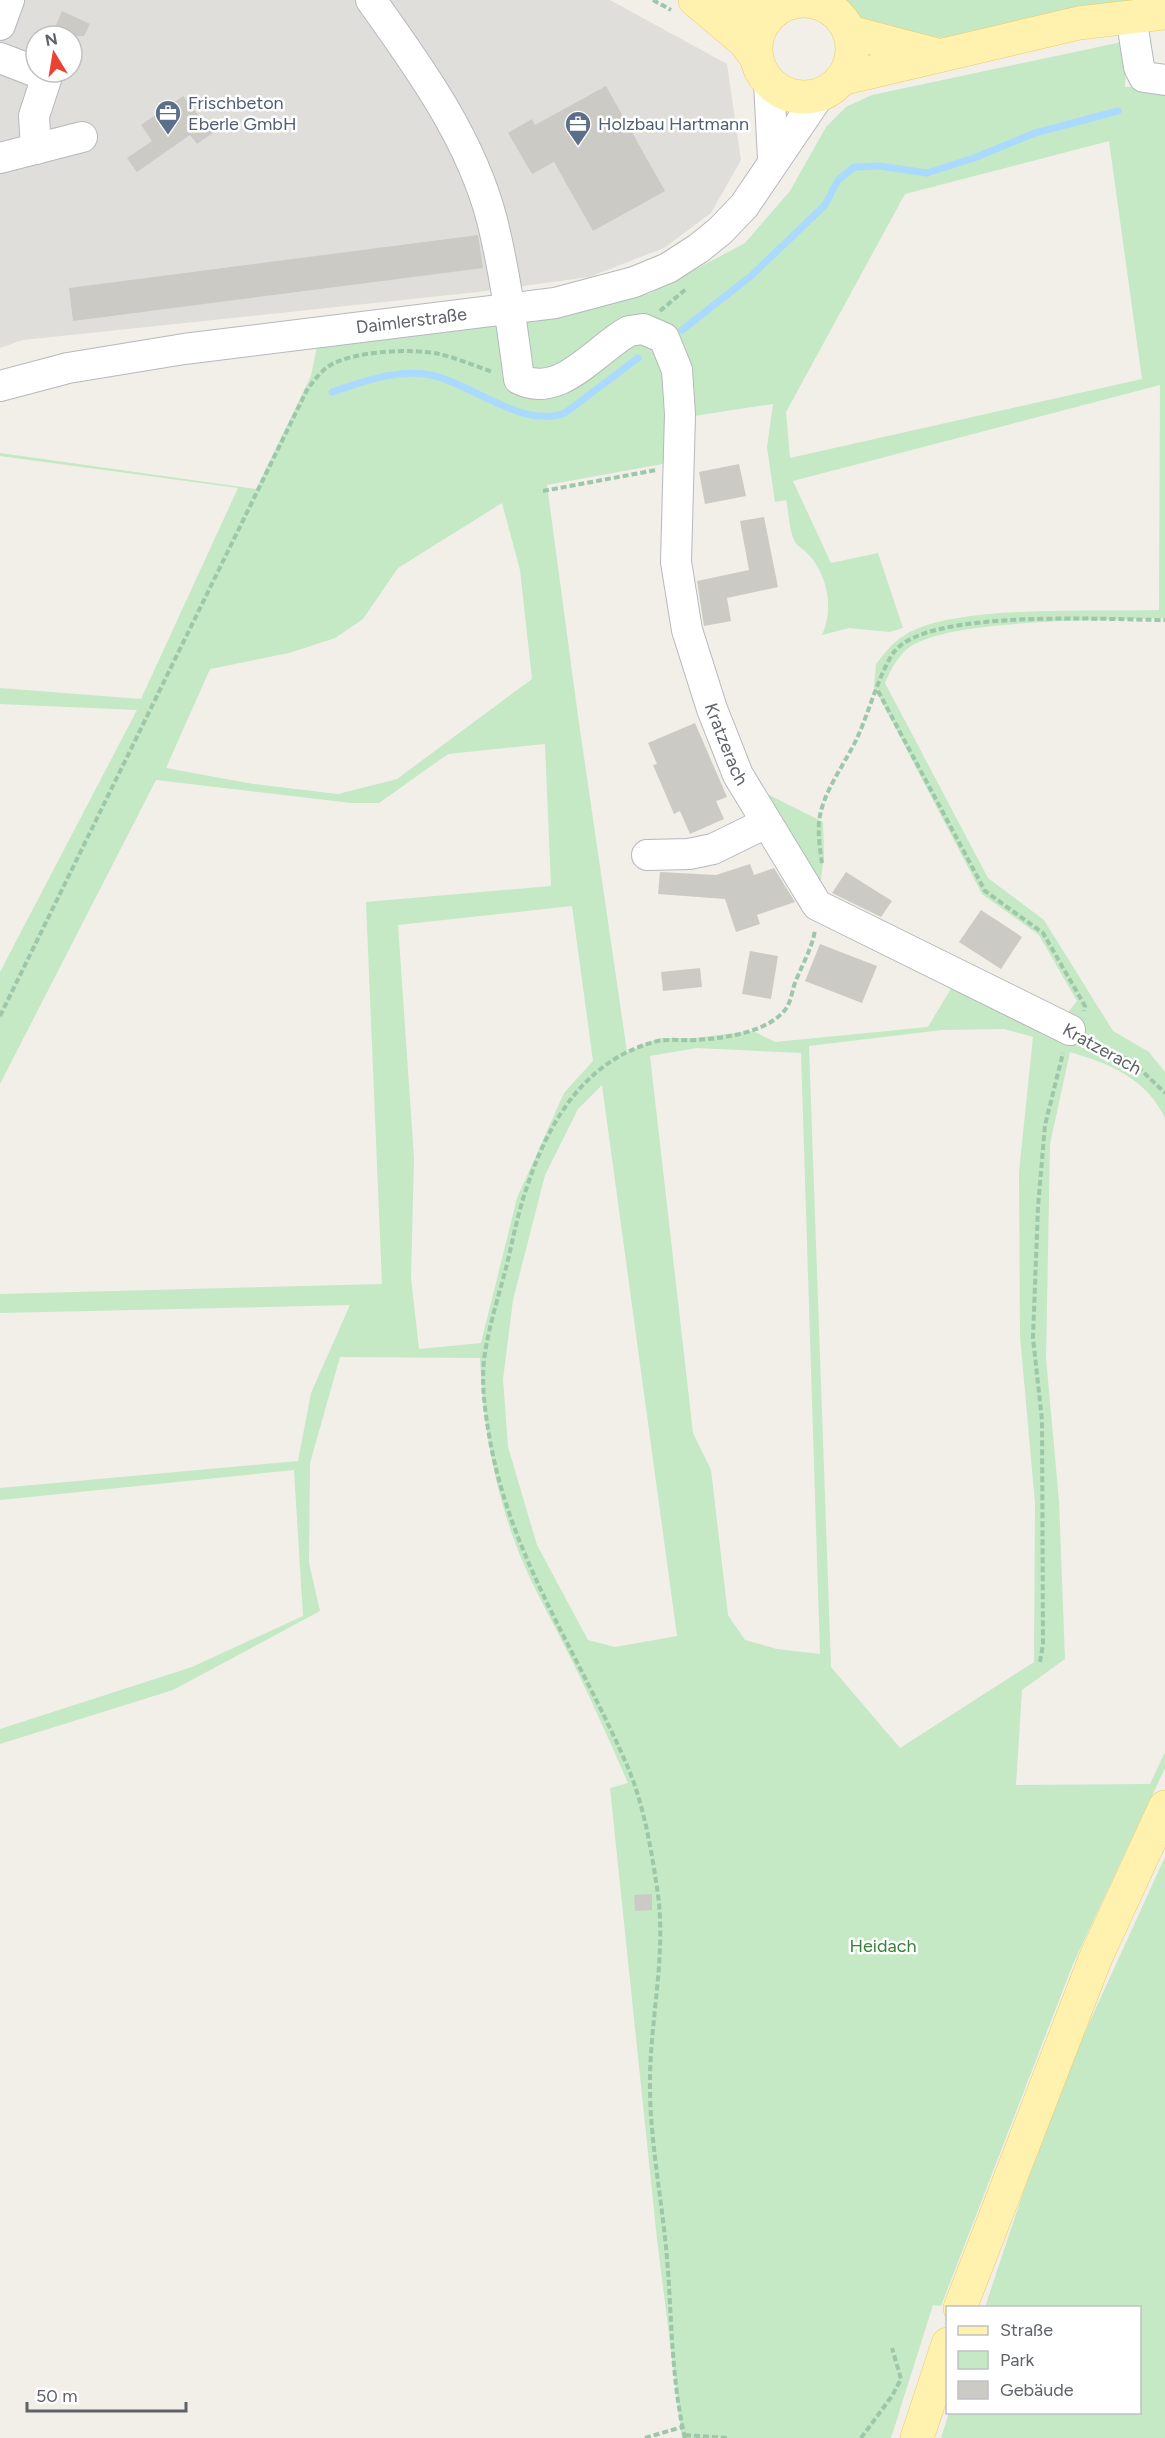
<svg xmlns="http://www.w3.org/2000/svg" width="1165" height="2438" font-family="Figtree,sans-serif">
  <rect width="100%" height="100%" fill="#f1efe8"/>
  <path fill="#e0deda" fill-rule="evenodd" d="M 0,0 L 610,0 L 727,64 L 741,160 L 711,213 L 664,248 L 589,277 L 478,292 L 23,340 L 0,348 ZM 36,36 L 72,36 L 72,72 L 36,72 Z"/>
  <path fill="#c5e8c5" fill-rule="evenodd" d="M 843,0 L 1165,0 L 962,37 L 932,38 L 862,23 Z
    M 1122,42 L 1126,55 L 1125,87 L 1165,87 L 1165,618 C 1108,621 954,618 911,646 C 898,655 891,669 885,683 L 988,878 L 1044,920 L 1113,1031 L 1149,1052 L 1165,1072 L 1165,1118 C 1146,1078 1110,1064 1070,1052 L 1050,1144 L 1046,1358 L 1059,1501 L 1065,1659 L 1022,1690 L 1016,1785 L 1150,1784 L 1165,1752 L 1165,1768 L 1073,1964 L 941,2306 L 933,2305 L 891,2438 L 682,2438 L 657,2239 L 610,1788 L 628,1783 C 608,1737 588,1692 565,1647 C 548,1613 529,1580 516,1545 C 493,1484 483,1422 480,1358 L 340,1357 L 310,1463 L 309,1563 L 320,1611 L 173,1690 L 0,1744 L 0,1729 L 192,1667 L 303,1616 L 294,1470 L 0,1500 L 0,1488 L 298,1461 L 311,1393 L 350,1305 L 0,1313 L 0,1294 L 382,1284 L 366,902 L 551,886 L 545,744 L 448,754 L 379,803 L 351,803 L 156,780 L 0,1084 L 0,972 L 137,710 L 0,704 L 0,688 L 141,699 L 238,488 L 0,456 L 0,453 L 256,489 L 311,376 L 318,341 L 600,304 L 649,294 L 745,243 L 790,191 L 826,127 L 846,107 L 872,95 ZM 1109,141 L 1142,379 L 790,458 L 786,412 L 905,194 ZM 1160,385 L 1159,610 C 1098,612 952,604 905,635 C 893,642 884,654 876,664 L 874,687 L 982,894 L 1039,935 L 1077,1001 L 1059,1024 L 959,975 L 928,1027 L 775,1042 L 753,1031 L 694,1038 L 659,1038 L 627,1052 L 578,716 L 547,485 L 673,462 L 674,419 L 773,404 L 767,447 L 775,502 L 786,500 C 789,513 789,531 795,542 C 798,547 805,550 809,555 C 828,576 834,610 822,635 L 849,628 L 889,632 L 903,628 L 878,553 L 831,563 L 793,481 ZM 502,503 L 520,570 L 532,679 L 397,779 L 338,794 L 253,784 L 166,768 L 210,669 L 289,653 L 335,638 L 363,619 L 398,568 ZM 572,906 L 593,1061 L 564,1093 L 517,1198 L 481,1343 L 419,1349 L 411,1278 L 414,1158 L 398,925 ZM 1004,1029 L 1033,1037 L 1019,1172 L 1020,1336 L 1035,1503 L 1034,1662 L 900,1748 L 831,1667 L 809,1046 L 942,1030 ZM 697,1048 L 801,1053 L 820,1654 L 777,1649 L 745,1640 L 728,1615 L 711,1470 L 693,1433 L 650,1056 ZM 602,1085 L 677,1636 L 615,1647 L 588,1640 L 537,1545 L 508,1447 L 503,1379 L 513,1300 L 545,1175 L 578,1109 Z
    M 749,785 L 823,822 L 824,855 L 819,895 Z
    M 1165,1857 L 1165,2438 L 941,2438 L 949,2413 L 1140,2412 L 1140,2308 L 985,2307 L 1054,2100 Z"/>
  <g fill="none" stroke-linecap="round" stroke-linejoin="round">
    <path stroke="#aadaff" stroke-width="7" d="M 682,330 L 751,276 L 825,205 L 838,180 L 854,167 L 879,166 L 927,173 L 974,158 L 1035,133 L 1118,111
      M 332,392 C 363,382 398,368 431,375 C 473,384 522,429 565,413 L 638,358"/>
  </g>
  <path fill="#cccac5" d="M 62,11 L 90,24 L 84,36 L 51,36 Z
    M 606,86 L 665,191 L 593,231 L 554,162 L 532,174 L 508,133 L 532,119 L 535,125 Z
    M 183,96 L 213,133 L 197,144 L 190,135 L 137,172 L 127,158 L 152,141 L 141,125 Z
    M 478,235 L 483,268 L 73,321 L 69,288 Z
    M 739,464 L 746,496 L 705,504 L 699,472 Z
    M 764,517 L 778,587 L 727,598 L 731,621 L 704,626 L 697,581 L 749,570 L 740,521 Z
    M 695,723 L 727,797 L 716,801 L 724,819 L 690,834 L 680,811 L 674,814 L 653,765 L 657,764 L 648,743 Z
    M 750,864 L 754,875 L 774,868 L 795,902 L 757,915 L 760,924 L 736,932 L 725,899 L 658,894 L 660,872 L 716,875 Z
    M 846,872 L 892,901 L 881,917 L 832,893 Z
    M 981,910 L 1022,937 L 1001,969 L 959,942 Z
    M 820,944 L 877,966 L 862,1003 L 805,981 Z
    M 750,951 L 778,956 L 771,999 L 742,994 Z
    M 700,968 L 702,987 L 663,991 L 661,972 Z
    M 652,1894 L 652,1910 L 635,1911 L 634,1895 Z"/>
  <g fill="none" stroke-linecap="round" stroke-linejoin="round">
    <g stroke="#b5b8bc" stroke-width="32">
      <g id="minor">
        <path id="s1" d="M 371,0 C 419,67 471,139 492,220 C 505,272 512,326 519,379 C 560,400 596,349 629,331 L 643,329 L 664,338 L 677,370 L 680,414 L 676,562 L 687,630 L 712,709 L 738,775 L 817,905 L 1070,1030"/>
        <path d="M 1131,16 L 1139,67 L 1144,77 L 1165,80"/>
        <path d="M 0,25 L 9,0"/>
        <path d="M 0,58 L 47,76 L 34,116 L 36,149"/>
        <path d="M 769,82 L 773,159"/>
        <path d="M 0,158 L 82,137"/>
        <path id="s2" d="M 0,386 L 68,368 L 184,349 L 555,303 L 634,282 L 668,268 L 699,248 L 720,231 L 744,206 L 820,94"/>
        <path d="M 647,855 L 689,854 L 713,849 L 766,823"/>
      </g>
    </g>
    <g stroke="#f2c960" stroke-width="34">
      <path id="major" d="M 695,0 L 744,41 L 756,57
        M 719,0 L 773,11
        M756 49a48 48 0 1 1 96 0a48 48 0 1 1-96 0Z
        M 849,32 L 933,54
        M 841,79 L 1079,23 L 1165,13
        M 960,2308 L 1096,1957 L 1165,1807
        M 917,2438 L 948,2344"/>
    </g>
    <path stroke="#9cc7a9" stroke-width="4" stroke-dasharray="6 3" stroke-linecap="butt" d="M 653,0 L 671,10
      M 660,311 L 686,289
      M 543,491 L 656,470
      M 878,691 L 985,891 L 1043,933 L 1085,1006 L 1084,1011
      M 822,863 C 820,850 818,836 819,822 C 822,792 846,763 858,736 C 869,712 880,671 894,652 C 927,608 1110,620 1165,620
      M 0,1016 L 307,390 C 313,382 320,372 329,366 C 352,351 412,348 439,354 C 457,358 475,366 493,372
      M 1091,1040 L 1134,1063 L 1165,1093
      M 1040,1662 L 1043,1644 L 1042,1420 L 1033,1338 L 1038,1206 L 1045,1125 L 1063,1053
      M 685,2435 L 728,2438
      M 645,2438 L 682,2427
      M 685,2438 C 671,2380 672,2317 667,2258 C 662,2198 649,2138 650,2077 C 651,2014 667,1951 657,1888 C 651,1847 643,1801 626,1763 C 579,1655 514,1563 491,1446 C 486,1418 481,1388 484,1360 C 488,1329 498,1298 506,1268 C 513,1240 518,1211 528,1184 C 549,1121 585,1061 654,1042 C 668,1038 682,1041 697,1040 C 724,1038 766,1033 785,1010 C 792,1001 792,988 797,978 C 804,961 812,948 815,930
      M 861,2438 L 892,2396 L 901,2379 L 892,2348"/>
    <use href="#minor" stroke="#fff" stroke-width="30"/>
    <use href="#major" stroke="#fff2af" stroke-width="33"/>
  </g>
  <defs>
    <g id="office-pin" transform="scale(1.35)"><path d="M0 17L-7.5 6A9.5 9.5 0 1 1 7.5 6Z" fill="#5c6f8a" stroke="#fff"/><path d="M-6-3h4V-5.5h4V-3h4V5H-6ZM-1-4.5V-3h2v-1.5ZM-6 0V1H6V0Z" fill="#fff"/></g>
  </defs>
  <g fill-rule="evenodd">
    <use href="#office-pin" x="168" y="113"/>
    <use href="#office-pin" x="578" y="124"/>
  </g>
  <g text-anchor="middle" stroke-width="5" stroke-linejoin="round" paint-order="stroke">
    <g font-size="18" fill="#4e5e75" stroke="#fff" text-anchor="start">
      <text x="188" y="109">Frischbeton<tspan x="188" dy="21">Eberle GmbH</tspan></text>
      <text x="598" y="130">Holzbau Hartmann</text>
    </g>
    <g font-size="18" fill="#5f6368" stroke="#fff">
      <text dy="6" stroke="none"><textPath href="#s2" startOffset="417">Daimlerstraße</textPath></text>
      <text dy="6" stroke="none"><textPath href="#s1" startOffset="994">Kratzerach</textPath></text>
      <text transform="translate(1102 1049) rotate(29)" y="6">Kratzerach</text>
    </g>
    <g font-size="18" fill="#348238" stroke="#fff">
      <text x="883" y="1952">Heidach</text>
    </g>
  </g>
  <rect x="946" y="2306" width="195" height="108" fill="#ffffff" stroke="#bfc1c3" stroke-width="1.5"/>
  <rect x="958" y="2326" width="30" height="9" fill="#fff2af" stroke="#bfc1c3" stroke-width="1.5"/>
  <text x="1000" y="2336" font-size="18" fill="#5f6368">Straße</text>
  <rect x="958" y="2351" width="30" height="18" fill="#c5e8c5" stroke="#bfc1c3" stroke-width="1.5"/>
  <text x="1000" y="2366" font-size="18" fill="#5f6368">Park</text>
  <rect x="958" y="2381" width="30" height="18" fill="#cccac5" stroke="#bfc1c3" stroke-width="1.5"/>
  <text x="1000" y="2396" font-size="18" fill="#5f6368">Gebäude</text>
  <g transform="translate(54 54) rotate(349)"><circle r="28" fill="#ffffff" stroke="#bfc1c3" stroke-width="1.5"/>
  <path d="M0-4.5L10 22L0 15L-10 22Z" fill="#ea4335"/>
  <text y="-9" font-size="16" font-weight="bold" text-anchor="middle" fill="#5f6368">N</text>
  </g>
  <path d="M27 2402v9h159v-9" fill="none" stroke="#5f6368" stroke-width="3"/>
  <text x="36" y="2402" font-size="18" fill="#5f6368" stroke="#ffffff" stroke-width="4.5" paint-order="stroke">50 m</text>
</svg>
